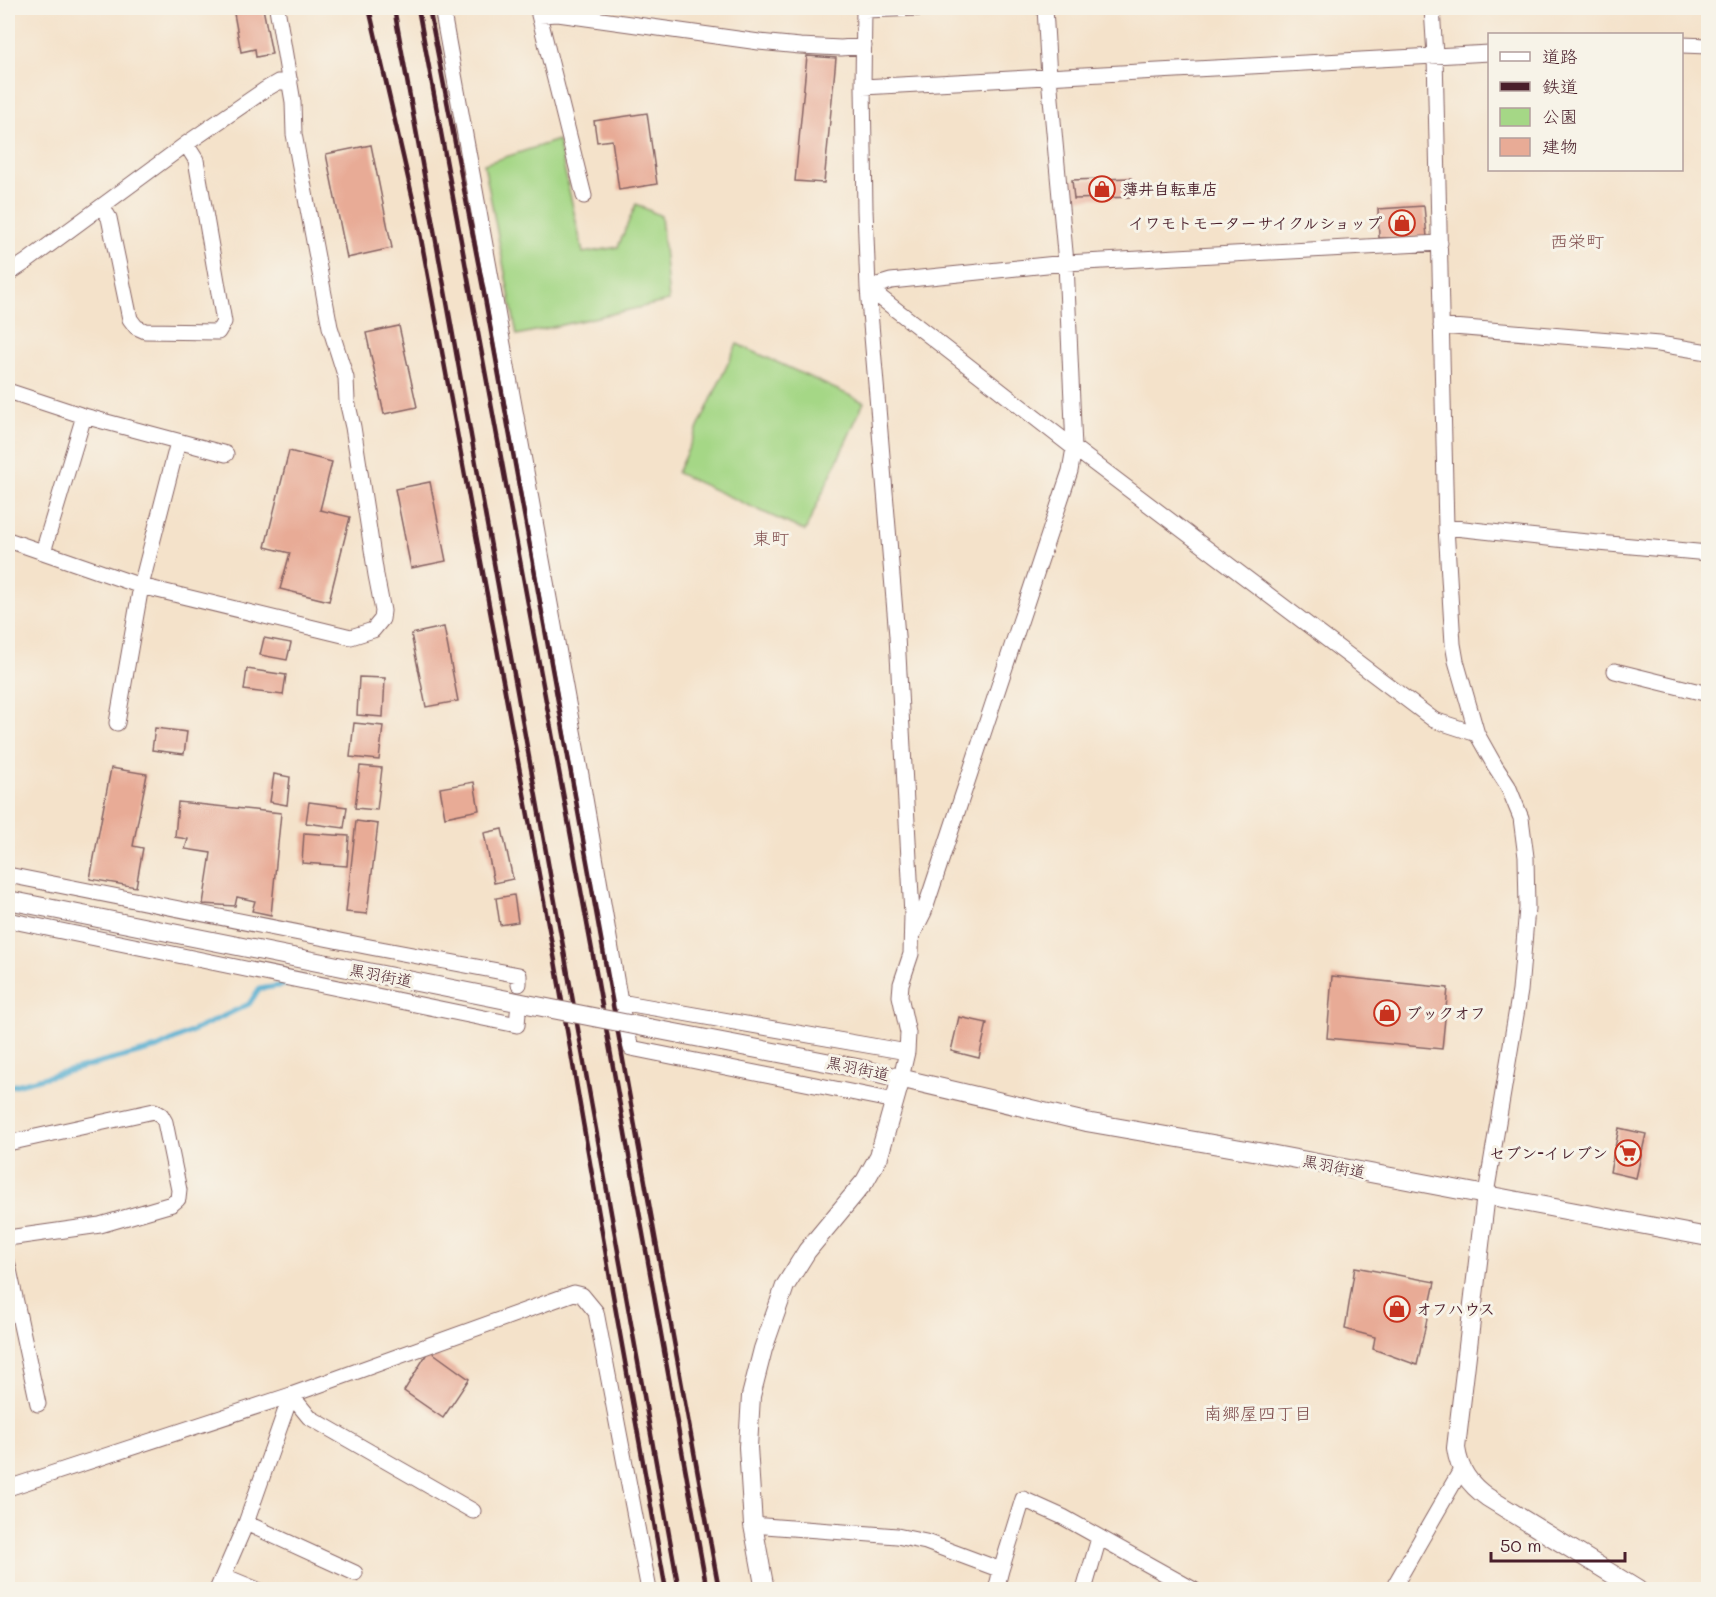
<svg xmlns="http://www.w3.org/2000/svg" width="1716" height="1597" font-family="Mali,'Klee One',sans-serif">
  <rect width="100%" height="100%" fill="#f7f3e8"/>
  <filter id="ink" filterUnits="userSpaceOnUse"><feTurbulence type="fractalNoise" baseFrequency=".0167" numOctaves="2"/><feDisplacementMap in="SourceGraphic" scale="12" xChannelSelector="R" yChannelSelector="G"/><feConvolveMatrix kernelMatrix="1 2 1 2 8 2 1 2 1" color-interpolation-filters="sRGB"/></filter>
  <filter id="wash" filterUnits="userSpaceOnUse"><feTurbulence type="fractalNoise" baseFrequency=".008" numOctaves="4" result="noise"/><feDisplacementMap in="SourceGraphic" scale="24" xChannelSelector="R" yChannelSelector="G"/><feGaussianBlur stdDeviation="1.35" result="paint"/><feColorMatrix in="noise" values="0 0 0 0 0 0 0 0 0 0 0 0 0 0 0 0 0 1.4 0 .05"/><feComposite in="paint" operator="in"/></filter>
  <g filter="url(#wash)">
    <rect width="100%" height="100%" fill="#f4e2ca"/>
    <path fill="#a5d786" stroke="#787b58" stroke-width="1.5" d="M 558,140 L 583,253 L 618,247 L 636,204 L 661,216 L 669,301 L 517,335 L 484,164 Z
      M 737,344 L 864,402 L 805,531 L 677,473 Z"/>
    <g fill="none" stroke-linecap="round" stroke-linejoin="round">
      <path stroke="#52add0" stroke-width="5" d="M 8,1087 L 157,1048 L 249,1004 L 259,989 L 290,984"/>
    </g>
    <g id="blocks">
      <path fill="#e8ab96" d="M 233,8 L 263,8 L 272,54 L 256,57 L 255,49 L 241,52 Z
        M 807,56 L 836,58 L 824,183 L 795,181 Z
        M 647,113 L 657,184 L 619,190 L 612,140 L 597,142 L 594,121 Z
        M 371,145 L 392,248 L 347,258 L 326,154 Z
        M 1131,178 L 1132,197 L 1074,199 L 1072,180 Z
        M 1424,206 L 1427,237 L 1379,238 L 1378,209 Z
        M 399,326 L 417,407 L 384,414 L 366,333 Z
        M 289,451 L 332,462 L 320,510 L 350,517 L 329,601 L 280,589 L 290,553 L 265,547 Z
        M 430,482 L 446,561 L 411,568 L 395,489 Z
        M 444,627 L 458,701 L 426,707 L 411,634 Z
        M 264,638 L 291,643 L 287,660 L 260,655 Z
        M 247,669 L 286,675 L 283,695 L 244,690 Z
        M 359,677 L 385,678 L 383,717 L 357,715 Z
        M 354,723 L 383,726 L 379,760 L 350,757 Z
        M 155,728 L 187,732 L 184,754 L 152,750 Z
        M 360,766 L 382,768 L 377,810 L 355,808 Z
        M 111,768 L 147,774 L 133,846 L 143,848 L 136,887 L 90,879 Z
        M 274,774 L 290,777 L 287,805 L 270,802 Z
        M 474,782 L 479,810 L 445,817 L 440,788 Z
        M 178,802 L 281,813 L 271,915 L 252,911 L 255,901 L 237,897 L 235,906 L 203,904 L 211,853 L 185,849 L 188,839 L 175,837 Z
        M 309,802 L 347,807 L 344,828 L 306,823 Z
        M 356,821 L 378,824 L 367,914 L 346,912 Z
        M 502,829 L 513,879 L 494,883 L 484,833 Z
        M 304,833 L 349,836 L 347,866 L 302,863 Z
        M 514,895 L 518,922 L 500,925 L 496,898 Z
        M 1332,976 L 1448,988 L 1442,1049 L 1327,1038 Z
        M 959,1017 L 987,1023 L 979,1058 L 951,1051 Z
        M 1619,1128 L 1646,1134 L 1636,1178 L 1610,1172 Z
        M 1355,1267 L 1435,1282 L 1417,1365 L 1373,1349 L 1375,1337 L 1345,1329 Z
        M 429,1350 L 469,1379 L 443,1418 L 404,1391 Z"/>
    </g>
  </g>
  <g filter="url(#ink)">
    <use href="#blocks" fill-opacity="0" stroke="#866363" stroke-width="1.5"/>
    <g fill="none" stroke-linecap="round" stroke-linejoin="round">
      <g stroke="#866363" stroke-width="17">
        <path id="minor" d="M 442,8 L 581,775 L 620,1002 L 907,1052
          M 864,8 L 863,87 L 865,210 L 868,288 L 897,636 L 912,915 L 911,954 L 901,984 L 900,996 L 908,1033 L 907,1052 L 901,1078
          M 1432,8 L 1435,56 L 1446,527 L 1453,644 L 1456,661 L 1477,734 L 1495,766 L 1508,786 L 1521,818 L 1526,857 L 1527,908 L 1520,991 L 1486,1194
          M 864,10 L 922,8
          M 1682,45 L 1708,46
          M 863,87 L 1490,53
          M 584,196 L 539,15 L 558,14 L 759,42 L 800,46 L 841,48 L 864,46
          M 102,206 L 109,218 L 130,319 L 136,327 L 145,331 L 218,332 L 224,322 L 196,160 L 186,144
          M 8,274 L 26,262 L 186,144 L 266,89 L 278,82 L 290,81
          M 868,288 L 1074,448 L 1434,720 L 1477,734
          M 868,288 L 891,281 L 1066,263 L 1440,243
          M 1441,326 L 1659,344 L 1708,352
          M 8,391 L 84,416 L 226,454
          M 1446,527 L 1566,540 L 1708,553
          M 8,540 L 141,586 L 351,637 L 373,630 L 382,619 L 383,611 L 376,575 L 353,427 L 347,401 L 346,378 L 330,327 L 294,134 L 293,102 L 277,8
          M 43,552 L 84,416
          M 1615,671 L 1708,694
          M 117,723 L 141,586 L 178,442
          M 8,875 L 370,947 L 519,975 L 519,984
          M 8,920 L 517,1025 L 518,1013
          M 914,932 L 924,912 L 1070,471 L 1074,448 L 1066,263 L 1049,77 L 1045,8
          M 623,1015 L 631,1048 L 895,1101
          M 8,1143 L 154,1111 L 161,1115 L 165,1122 L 179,1190 L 178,1199 L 172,1204 L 100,1225 L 8,1238
          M 8,1265 L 38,1404
          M 291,1395 L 309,1417 L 473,1511
          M 8,1488 L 291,1395 L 574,1293 L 582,1295 L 596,1312 L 649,1590
          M 246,1523 L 355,1573
          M 753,1525 L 897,1536 L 926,1542 L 1001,1570 L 1023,1499 L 1063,1517 L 1194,1590
          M 224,1576 L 258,1590
          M 217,1590 L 246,1523 L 291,1395
          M 996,1590 L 1001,1570
          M 1084,1590 L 1099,1538
          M 1392,1590 L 1461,1470"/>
      </g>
      <g stroke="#866363" stroke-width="20">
        <path id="tertiary" d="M 8,900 L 527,1004
          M 649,1028 L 857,1068 L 1086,1122 L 1270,1154 L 1708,1237
          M 1486,1194 L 1456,1448 C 1459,1470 1469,1484 1487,1497 L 1638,1590
          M 765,1590 L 753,1525 L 748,1447 L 751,1396 L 763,1349 L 785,1286 L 807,1251 L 865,1181 L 879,1156 L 901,1078"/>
      </g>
      <use href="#minor" stroke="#fff" stroke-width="15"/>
      <use href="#tertiary" stroke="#fff" stroke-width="18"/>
      <path stroke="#4a1f2b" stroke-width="4.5" d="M 369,8 L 417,217 L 555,961 L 611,1284 L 666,1590
        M 394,8 L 679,1590
        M 418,8 L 594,961 L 707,1590
        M 429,8 L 484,293 L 719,1590"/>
      <g stroke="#866363" stroke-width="20" stroke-linecap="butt">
        <path id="tertiary-bridge" d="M 527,1004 L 649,1028"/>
      </g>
      <use href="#tertiary-bridge" stroke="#fff" stroke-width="18"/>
    </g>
  </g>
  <defs>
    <g id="shop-ring" transform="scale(1.35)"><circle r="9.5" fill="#f7f3e8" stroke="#c8321e" stroke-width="1.5"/><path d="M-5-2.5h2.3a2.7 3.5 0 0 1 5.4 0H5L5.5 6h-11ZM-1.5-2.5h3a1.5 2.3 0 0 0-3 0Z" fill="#c8321e"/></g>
    <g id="supermarket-ring" transform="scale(1.35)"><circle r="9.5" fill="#f7f3e8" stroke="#c8321e" stroke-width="1.5"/><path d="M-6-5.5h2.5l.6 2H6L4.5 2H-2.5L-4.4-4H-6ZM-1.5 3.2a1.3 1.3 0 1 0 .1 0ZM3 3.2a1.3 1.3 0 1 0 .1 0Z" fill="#c8321e"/></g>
  </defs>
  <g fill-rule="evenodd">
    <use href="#shop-ring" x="1102" y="189"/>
    <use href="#shop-ring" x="1402" y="223"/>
    <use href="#shop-ring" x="1387" y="1013"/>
    <use href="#supermarket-ring" x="1628" y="1153"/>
    <use href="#shop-ring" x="1397" y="1309"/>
  </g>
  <g text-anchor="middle" stroke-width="6" stroke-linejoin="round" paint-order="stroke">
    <g font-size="16" font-weight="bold" fill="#4a1f2b" stroke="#f7f3e8" text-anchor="start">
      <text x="1122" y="195">薄井自転車店</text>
      <text x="1382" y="229" text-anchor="end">イワモトモーターサイクルショップ</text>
      <text x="1406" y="1019">ブックオフ</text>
      <text x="1608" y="1159" text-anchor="end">セブン-イレブン</text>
      <text x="1416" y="1315">オフハウス</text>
    </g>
    <g font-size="16" fill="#4a1f2b" stroke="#f7f3e8">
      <text transform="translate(381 975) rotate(11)" y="6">黒羽街道</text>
      <text transform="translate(858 1068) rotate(12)" y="6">黒羽街道</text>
      <text transform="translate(1334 1166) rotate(11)" y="6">黒羽街道</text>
    </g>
    <g font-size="18" fill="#815050" stroke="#f7f3e8">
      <text x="1577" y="248">西栄町</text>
      <text x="771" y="545">東町</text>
      <text x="1258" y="1420">南郷屋四丁目</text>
    </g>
  </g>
  <rect width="1716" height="1597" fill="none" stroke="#f7f3e8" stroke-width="30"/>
  <rect x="1488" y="33" width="195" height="138" fill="#f7f3e8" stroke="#b29e9c" stroke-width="1.5"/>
  <rect x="1500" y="52" width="30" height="9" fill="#ffffff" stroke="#b29e9c" stroke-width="1.5"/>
  <text x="1542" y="63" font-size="18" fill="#4a1f2b">道路</text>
  <rect x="1500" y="82" width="30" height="9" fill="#4a1f2b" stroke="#b29e9c" stroke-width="1.5"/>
  <text x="1542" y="93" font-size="18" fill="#4a1f2b">鉄道</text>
  <rect x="1500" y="108" width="30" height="18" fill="#a5d786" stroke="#b29e9c" stroke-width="1.5"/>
  <text x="1542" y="123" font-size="18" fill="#4a1f2b">公園</text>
  <rect x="1500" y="138" width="30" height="18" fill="#e8ab96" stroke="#b29e9c" stroke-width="1.5"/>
  <text x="1542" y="153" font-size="18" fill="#4a1f2b">建物</text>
  <path d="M1491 1552v9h134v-9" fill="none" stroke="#4a1f2b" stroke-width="3"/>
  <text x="1500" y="1552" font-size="18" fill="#4a1f2b" stroke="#f7f3e8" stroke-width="4.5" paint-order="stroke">50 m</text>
</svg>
